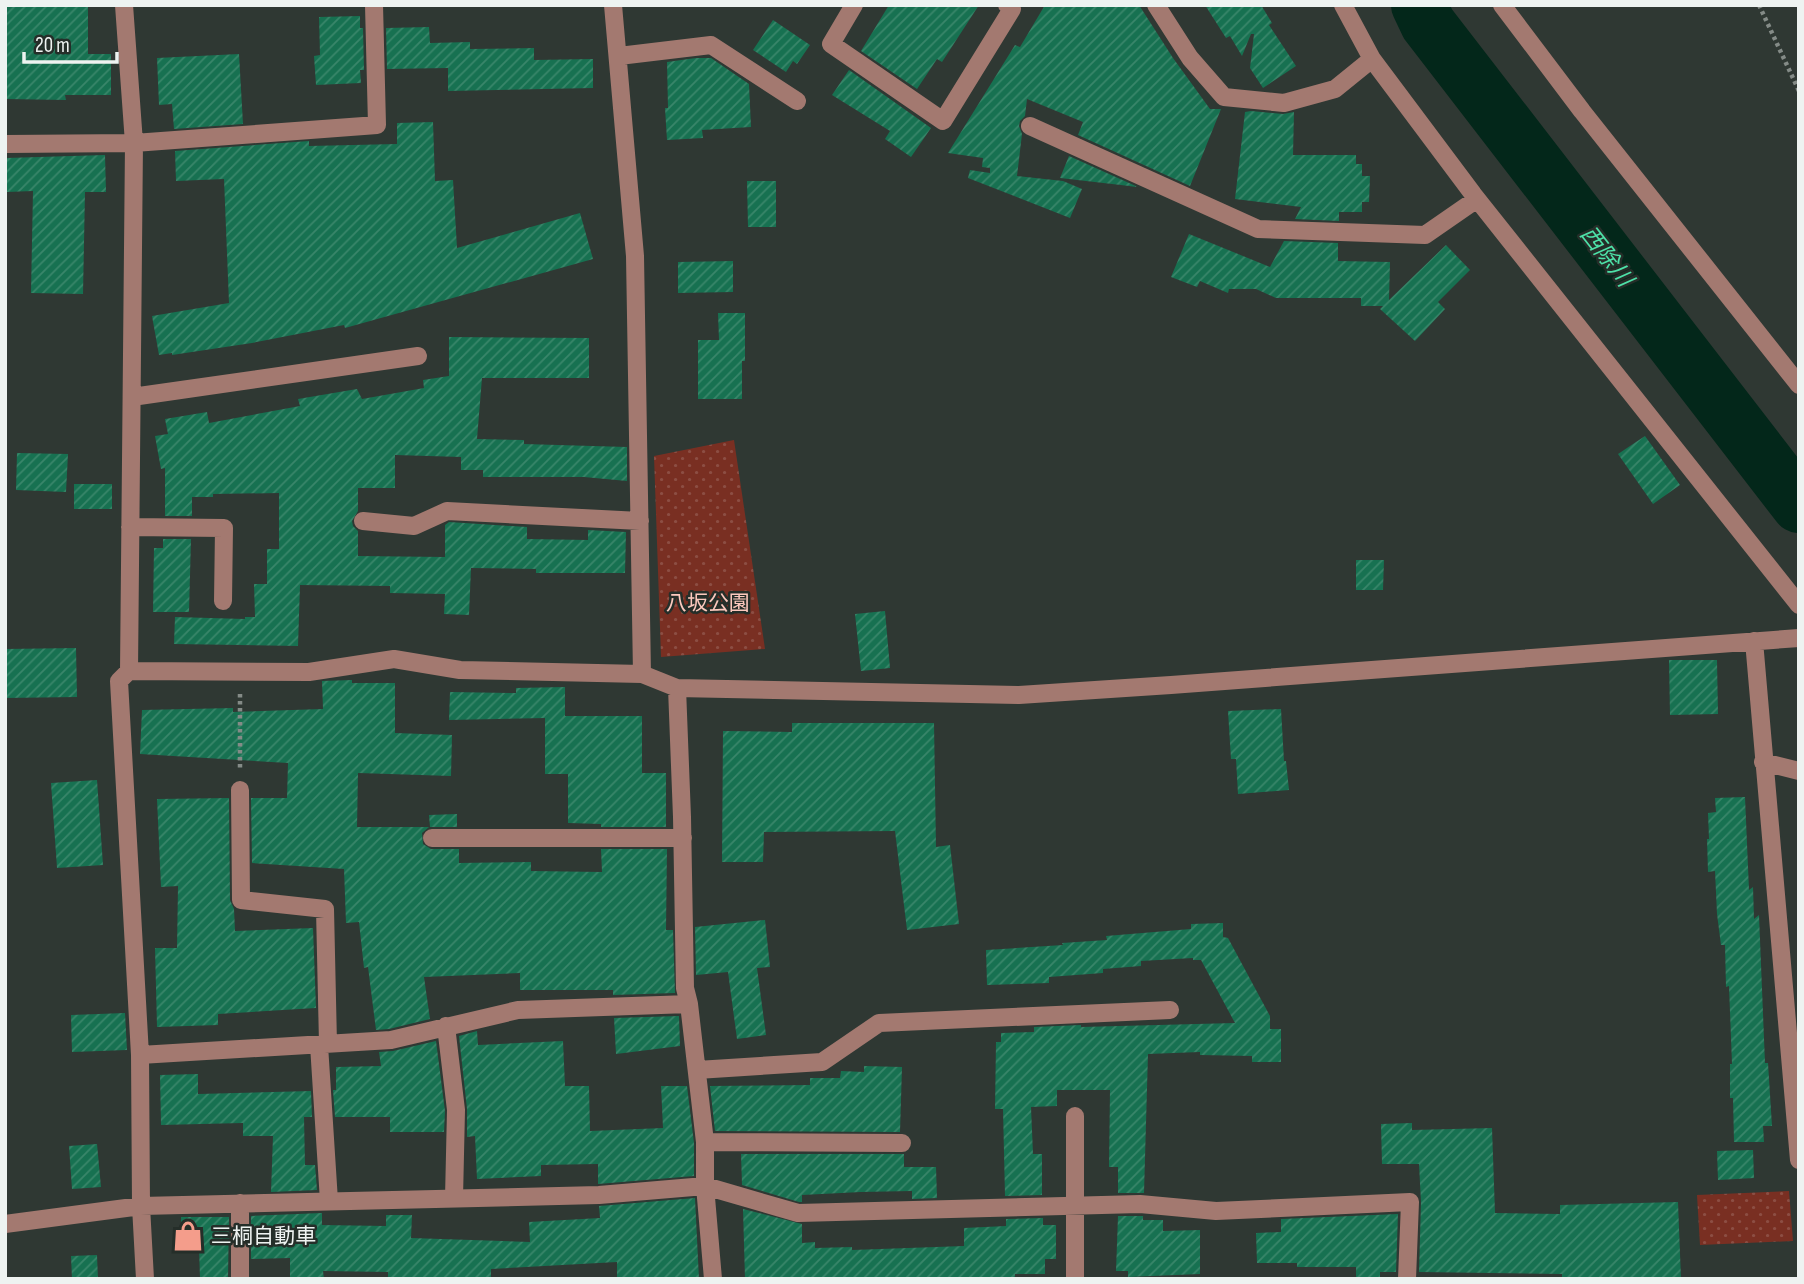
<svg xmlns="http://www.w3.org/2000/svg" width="1804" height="1284" font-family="'Sofia Sans Condensed','Noto Sans JP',sans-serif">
  <defs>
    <pattern id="park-dots" width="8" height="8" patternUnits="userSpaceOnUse" patternTransform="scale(1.75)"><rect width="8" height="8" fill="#792f22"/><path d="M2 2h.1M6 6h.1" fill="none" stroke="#8c4e43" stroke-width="1.8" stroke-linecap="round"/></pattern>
    <pattern id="building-hatch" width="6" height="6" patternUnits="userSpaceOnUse" patternTransform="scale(1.75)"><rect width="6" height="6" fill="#177151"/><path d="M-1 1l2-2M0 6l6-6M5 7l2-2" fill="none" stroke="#39866a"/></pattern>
  </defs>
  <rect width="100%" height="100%" fill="#2f3833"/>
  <path fill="url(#park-dots)" d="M 734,440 L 765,649 L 661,657 L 654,456 Z
    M 1789,1191 L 1793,1241 L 1700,1245 L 1697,1195 Z"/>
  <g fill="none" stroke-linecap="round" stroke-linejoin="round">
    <path stroke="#03271a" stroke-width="56" d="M 1419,5 L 1428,24 L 1799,505"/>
  </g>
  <path fill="url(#building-hatch)" d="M 5,5 L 88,5 L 88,54 L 111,54 L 111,95 L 65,95 L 66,100 L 5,99 Z
    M 889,5 L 979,5 L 942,62 L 937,59 L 917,89 L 861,51 Z
    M 1045,5 L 1139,5 L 1173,58 L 1210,109 L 1221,109 L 1190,186 L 1078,135 L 1083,122 L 1027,99 L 1025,116 L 1020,121 L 1019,126 L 1022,134 L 1017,176 L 1063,181 L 1082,189 L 1070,218 L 968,178 L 970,170 L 990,173 L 990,168 L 982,167 L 983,158 L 948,153 L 1015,45 L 1020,47 Z
    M 1205,5 L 1261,5 L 1272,23 L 1269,25 L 1296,66 L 1263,88 L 1250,68 L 1254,34 L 1251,34 L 1242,56 L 1230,36 L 1226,38 Z
    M 360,16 L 360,28 L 363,28 L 364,70 L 360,70 L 361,83 L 316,85 L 314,56 L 320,55 L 319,17 Z
    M 773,20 L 810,45 L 797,64 L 793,61 L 786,72 L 753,50 Z
    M 429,27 L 430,43 L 470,42 L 470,49 L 534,48 L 534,60 L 593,59 L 593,88 L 448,91 L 448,68 L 387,69 L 386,28 Z
    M 239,54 L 243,124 L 174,129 L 172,104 L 159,105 L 157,58 Z
    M 696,58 L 711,58 L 749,84 L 751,127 L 702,130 L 703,138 L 667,140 L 665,108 L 668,108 L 667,62 Z
    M 849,70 L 931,128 L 911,157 L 885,139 L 890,131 L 832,95 Z
    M 1251,111 L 1283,114 L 1294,112 L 1293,155 L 1356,155 L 1356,164 L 1362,164 L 1362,176 L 1370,176 L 1369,202 L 1362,202 L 1362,212 L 1339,212 L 1339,221 L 1295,219 L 1301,207 L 1235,199 L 1245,112 Z
    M 433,122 L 435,181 L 453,180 L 457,248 L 580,213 L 593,259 L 345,328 L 344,325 L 252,343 L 172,355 L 172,353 L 159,355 L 152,316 L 229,303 L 224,179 L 176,181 L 175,151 L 309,141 L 309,146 L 397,144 L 397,123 Z
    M 105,155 L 106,192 L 85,192 L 83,294 L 31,293 L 33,191 L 7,192 L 6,158 Z
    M 1069,156 L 1138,187 L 1060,178 Z
    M 747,181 L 776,181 L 776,227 L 748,227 Z
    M 1189,234 L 1270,267 L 1284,241 L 1338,243 L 1338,261 L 1390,262 L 1389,300 L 1446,245 L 1470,270 L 1438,302 L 1445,309 L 1415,341 L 1380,309 L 1383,306 L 1361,306 L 1361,298 L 1276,298 L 1256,289 L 1229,289 L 1228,293 L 1200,281 L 1197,287 L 1171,277 Z
    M 733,261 L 733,292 L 678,293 L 678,262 Z
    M 718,313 L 745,313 L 745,361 L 742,361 L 742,399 L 698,399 L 698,340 L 719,340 Z
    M 449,337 L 589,338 L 589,378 L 482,378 L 477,439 L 524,440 L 524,444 L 627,447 L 627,481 L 584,477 L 483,477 L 483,470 L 461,470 L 461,457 L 395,455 L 395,488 L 358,488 L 358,511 L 352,521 L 353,526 L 358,531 L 358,556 L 445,557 L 445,525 L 449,522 L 527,527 L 527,539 L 588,540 L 588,530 L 626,532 L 625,573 L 536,573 L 536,569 L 471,568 L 469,615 L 444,614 L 445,594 L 390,593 L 390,586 L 300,585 L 298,646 L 174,644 L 175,617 L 245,619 L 245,617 L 255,617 L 254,584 L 267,584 L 267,549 L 279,549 L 279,493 L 213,494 L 213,497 L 192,497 L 192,516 L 165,516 L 165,468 L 161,469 L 155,436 L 168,434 L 165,419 L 207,412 L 209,423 L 300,406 L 298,399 L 357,389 L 362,399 L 424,388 L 423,380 L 449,376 Z
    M 1645,436 L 1680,485 L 1653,504 L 1618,454 Z
    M 17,453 L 68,454 L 66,492 L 16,490 Z
    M 74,484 L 112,484 L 112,509 L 74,509 Z
    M 163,539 L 191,539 L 189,612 L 153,612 L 154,548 L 163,548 Z
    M 1356,560 L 1384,560 L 1383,590 L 1356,590 Z
    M 885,611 L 890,668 L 861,671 L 855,614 Z
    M 76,648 L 77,697 L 5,698 L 5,649 Z
    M 1669,660 L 1717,660 L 1718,714 L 1670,715 Z
    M 352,680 L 352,683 L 395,683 L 395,733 L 452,735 L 451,776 L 358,773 L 357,827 L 429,827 L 422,833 L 423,844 L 431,849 L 459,849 L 459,863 L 531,862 L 531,871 L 602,872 L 601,849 L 667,849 L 666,930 L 673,930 L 675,993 L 613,995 L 613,990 L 520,990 L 520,973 L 424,977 L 430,1019 L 389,1029 L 376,1030 L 368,967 L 364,968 L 359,922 L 346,923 L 344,869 L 252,863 L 251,798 L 287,798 L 288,763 L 140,754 L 142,710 L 233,708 L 233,712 L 323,709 L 322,681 Z
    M 565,687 L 565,716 L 642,716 L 642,773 L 666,773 L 666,827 L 601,827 L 601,824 L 568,823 L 568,774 L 545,774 L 545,718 L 449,720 L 450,692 L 516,693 L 516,688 Z
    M 1281,709 L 1284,761 L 1286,761 L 1289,790 L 1238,794 L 1236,759 L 1231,759 L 1228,711 Z
    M 792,723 L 934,723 L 936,847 L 950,845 L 959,924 L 907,930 L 895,831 L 764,832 L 763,862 L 722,862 L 723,731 L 792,732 Z
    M 97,780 L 103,865 L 57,868 L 51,783 Z
    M 1745,797 L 1749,890 L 1753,887 L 1754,919 L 1759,915 L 1765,1063 L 1768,1063 L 1772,1126 L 1763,1126 L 1764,1142 L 1734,1142 L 1733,1098 L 1730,1098 L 1730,1064 L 1732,1064 L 1729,986 L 1726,987 L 1725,945 L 1721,945 L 1717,914 L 1715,871 L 1708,872 L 1707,839 L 1709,839 L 1708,813 L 1716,812 L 1715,798 Z
    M 229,798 L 230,900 L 234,909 L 235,931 L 313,928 L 316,1008 L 218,1014 L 218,1025 L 157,1027 L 155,948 L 177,948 L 178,886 L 161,887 L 157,799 Z
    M 457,814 L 457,827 L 430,827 L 429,815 Z
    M 765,920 L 770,967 L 757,968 L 766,1035 L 737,1039 L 728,972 L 696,975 L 695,927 Z
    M 1223,923 L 1223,937 L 1228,938 L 1270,1016 L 1270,1029 L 1281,1029 L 1281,1062 L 1252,1062 L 1252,1056 L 1200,1055 L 1200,1052 L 1148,1054 L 1144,1193 L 1118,1193 L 1118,1167 L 1109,1167 L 1110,1090 L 1057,1090 L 1057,1106 L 1031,1107 L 1033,1154 L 1042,1154 L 1042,1195 L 1005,1196 L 1003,1109 L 995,1109 L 996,1042 L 1001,1042 L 1001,1033 L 1034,1032 L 1034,1027 L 1081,1025 L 1081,1027 L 1235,1023 L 1201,960 L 1193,960 L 1193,958 L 1141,961 L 1141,966 L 1103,969 L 1103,973 L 1049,977 L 1049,983 L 987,985 L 986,950 L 1063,945 L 1062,943 L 1107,940 L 1106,936 L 1191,929 L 1191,924 Z
    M 125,1013 L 127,1050 L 72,1052 L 71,1015 Z
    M 679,1016 L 680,1046 L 616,1054 L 614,1018 Z
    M 477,1031 L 478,1045 L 563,1041 L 565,1086 L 589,1086 L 590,1131 L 663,1128 L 661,1086 L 687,1086 L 694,1143 L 694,1176 L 598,1184 L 598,1164 L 541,1165 L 541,1176 L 477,1179 L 475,1136 L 467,1137 L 467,1109 L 459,1036 Z
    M 436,1041 L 445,1111 L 444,1132 L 390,1132 L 390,1117 L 335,1117 L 333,1090 L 336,1090 L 336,1067 L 381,1066 L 379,1052 L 393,1051 Z
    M 864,1066 L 902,1067 L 900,1132 L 715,1131 L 710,1086 L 810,1085 L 810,1078 L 840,1078 L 841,1071 L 864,1072 Z
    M 198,1074 L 198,1094 L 311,1091 L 312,1117 L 304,1117 L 305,1165 L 315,1165 L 317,1190 L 271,1192 L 273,1136 L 243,1136 L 243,1123 L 161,1125 L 160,1075 Z
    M 1412,1123 L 1412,1130 L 1492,1128 L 1495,1213 L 1560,1214 L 1560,1205 L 1678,1202 L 1681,1279 L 1562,1279 L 1562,1274 L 1419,1272 L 1421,1202 L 1419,1164 L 1382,1164 L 1381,1124 Z
    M 97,1144 L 101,1187 L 72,1189 L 69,1146 Z
    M 1753,1150 L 1754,1178 L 1718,1180 L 1717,1151 Z
    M 741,1154 L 904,1154 L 904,1167 L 936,1167 L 937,1198 L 912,1199 L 912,1191 L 861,1192 L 802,1195 L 802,1202 L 799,1202 L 742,1185 Z
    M 695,1198 L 699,1279 L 617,1279 L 617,1262 L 491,1269 L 491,1279 L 388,1279 L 388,1272 L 323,1271 L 324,1279 L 290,1279 L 290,1258 L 251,1259 L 251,1216 L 322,1213 L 322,1225 L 386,1226 L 386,1215 L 412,1215 L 411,1238 L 530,1242 L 529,1222 L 600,1218 L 599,1206 Z
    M 743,1209 L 802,1224 L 802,1243 L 815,1242 L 815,1248 L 852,1247 L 852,1250 L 964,1246 L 964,1228 L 1006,1226 L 1006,1219 L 1043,1218 L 1043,1225 L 1056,1225 L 1056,1259 L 1045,1259 L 1045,1274 L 1015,1274 L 1015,1279 L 745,1279 Z
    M 1398,1214 L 1396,1272 L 1380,1272 L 1380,1279 L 1356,1279 L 1356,1267 L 1297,1267 L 1297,1263 L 1257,1263 L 1256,1233 L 1281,1232 L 1281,1219 Z
    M 1118,1216 L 1143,1216 L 1143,1220 L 1163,1220 L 1163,1231 L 1200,1230 L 1200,1274 L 1128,1277 L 1128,1271 L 1116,1271 Z
    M 181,1217 L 229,1217 L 228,1279 L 200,1279 L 199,1247 L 182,1247 Z
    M 97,1255 L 98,1279 L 72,1279 L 71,1256 Z"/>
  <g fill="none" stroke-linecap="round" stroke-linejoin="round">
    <path stroke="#848b87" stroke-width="4.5" stroke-dasharray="3.5 3.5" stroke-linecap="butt" d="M 1759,5 L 1799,91
      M 240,694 L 240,769"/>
    <path stroke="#a37970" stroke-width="18" d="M 124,5 L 134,143 L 129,671 L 119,681 L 140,1055 L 141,1206 L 145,1279
      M 613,5 L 635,256 L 642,674
      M 854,5 L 831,44 L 943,121 L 1012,9 L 1007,5
      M 1156,5 L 1190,58 L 1224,97 L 1284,103 L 1335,89 L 1372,59
      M 1343,5 L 1372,59 L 1473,194 L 1799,605
      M 1502,5 L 1582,111 L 1799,385
      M 619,56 L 711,45 L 797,101
      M 1030,126 L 1258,229 L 1425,235 L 1477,199
      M 5,144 L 134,143 L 377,125 L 374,5
      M 132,397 L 418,356
      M 363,521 L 414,526 L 447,511 L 640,521
      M 130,527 L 224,528 L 223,601
      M 1754,641 L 1799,1160
      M 129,671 L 309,672 L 394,659 L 460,670 L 642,674 L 677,688 L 1019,695 L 1171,685 L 1799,638
      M 677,688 L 682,817 L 685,988 L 689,1004 L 705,1142 L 705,1186 L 713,1279
      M 1763,762 L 1799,771
      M 240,790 L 241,900 L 325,909 L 328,1044
      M 432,838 L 683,838
      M 446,1026 L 456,1110 L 454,1198
      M 319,1045 L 329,1201
      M 140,1055 L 391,1040 L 518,1010 L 689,1004
      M 697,1070 L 822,1062 L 879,1023 L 1170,1010
      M 1075,1116 L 1075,1279
      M 705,1142 L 902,1143
      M 240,1203 L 240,1279
      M 5,1224 L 141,1206 L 599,1195 L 705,1186 L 798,1213 L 1140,1204 L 1216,1211 L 1410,1202 L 1407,1279"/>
  </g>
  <defs>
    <g id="shop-bare" transform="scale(2.415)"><path d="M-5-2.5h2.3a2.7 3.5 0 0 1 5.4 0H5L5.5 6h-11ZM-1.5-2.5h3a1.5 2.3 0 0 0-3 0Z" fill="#f49d8b" stroke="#252e29" stroke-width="2.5" paint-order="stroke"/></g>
  </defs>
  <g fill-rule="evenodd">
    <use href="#shop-bare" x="188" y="1236"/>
  </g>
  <g text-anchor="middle" stroke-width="5" stroke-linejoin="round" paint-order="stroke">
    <g font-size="21" fill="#fcc9be" stroke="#252e29">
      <text x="708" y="610">八坂公園</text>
    </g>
    <g font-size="21" fill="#eef3f1" stroke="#252e29" text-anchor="start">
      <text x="211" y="1243">三桐自動車</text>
    </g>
    <g font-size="23" font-style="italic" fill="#4de2a8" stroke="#252e29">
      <text transform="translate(1607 256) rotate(52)" y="8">西除川</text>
    </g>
  </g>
  <rect width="1804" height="1284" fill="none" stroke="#eef3f1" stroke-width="14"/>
  <path d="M24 52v10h93v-10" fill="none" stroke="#eef3f1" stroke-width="3.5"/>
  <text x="35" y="52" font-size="21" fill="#eef3f1" stroke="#252e29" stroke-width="5" paint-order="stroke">20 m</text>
</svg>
